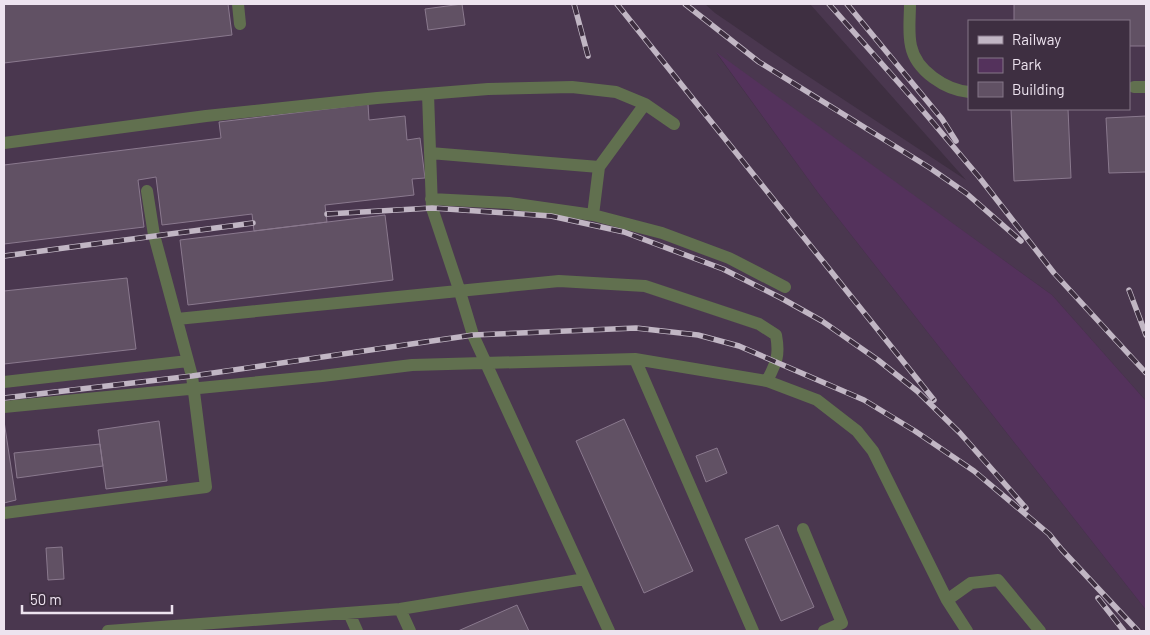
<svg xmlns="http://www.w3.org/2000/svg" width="1150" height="635" font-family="Barlow,sans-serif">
  <rect width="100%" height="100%" fill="#3e2f41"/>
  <path fill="#4a374f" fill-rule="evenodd" d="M 4,4 L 705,4 L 715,13 L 794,67 L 966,180 L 810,4 L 1146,4 L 1146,401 L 1052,295 L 717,54 L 819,194 L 1146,610 L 1146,631 L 4,631 ZM 969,21 L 1129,21 L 1129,109 L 969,109 Z"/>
  <path fill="#54325c" d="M 716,52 L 1052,295 L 1146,401 L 1146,610 L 819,194 Z"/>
  <path fill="#615164" stroke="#8a798e" d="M 4,4 L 228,4 L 232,35 L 4,63 Z
    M 462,4 L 465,25 L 428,30 L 425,9 Z
    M 1014,4 L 1146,4 L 1146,46 L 1129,46 L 1129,21 L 1014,21 Z
    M 368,104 L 369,120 L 405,116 L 407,140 L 420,138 L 425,178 L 412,179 L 414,195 L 325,205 L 327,222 L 254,231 L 252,214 L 162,225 L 156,177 L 138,180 L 144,227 L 4,244 L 4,165 L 221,138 L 219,122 Z
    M 1011,109 L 1068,109 L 1071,178 L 1014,181 Z
    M 1146,116 L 1146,172 L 1109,173 L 1106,118 Z
    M 385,215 L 393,280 L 188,305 L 180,240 Z
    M 127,278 L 136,349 L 4,364 L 4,291 Z
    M 624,419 L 693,571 L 644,593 L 576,441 Z
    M 4,421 L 16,500 L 4,503 Z
    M 159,421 L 167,481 L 106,489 L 98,430 Z
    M 100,444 L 103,466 L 17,478 L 14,453 Z
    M 717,448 L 727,473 L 706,482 L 696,456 Z
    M 778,525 L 814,607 L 781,621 L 745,539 Z
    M 62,547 L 64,579 L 48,580 L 46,548 Z
    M 517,605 L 529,631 L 458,631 Z"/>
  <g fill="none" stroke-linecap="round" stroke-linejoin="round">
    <path stroke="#61704f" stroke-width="12" d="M 238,4 L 240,24
      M 910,4 C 910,17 908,33 911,46 C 916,71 946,90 969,92
      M 1134,87 L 1146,87
      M 428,94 L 432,208 L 460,292 L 473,335 L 609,631
      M 4,143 L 206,116 L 377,98 L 488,89 L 572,87 L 616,92 L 645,104 L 674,124
      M 430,153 L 599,167
      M 431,199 L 509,203 L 593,215 L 662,233 L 729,258 L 785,287
      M 593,215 L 599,167 L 645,104
      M 177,319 L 559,281 L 645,286 L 759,324 L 776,335 C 780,356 776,363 767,381
      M 635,359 L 753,631
      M 4,382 L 188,361
      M 4,407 L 322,376 L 412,365 L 635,359 L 767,381 L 817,400 L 857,431 L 873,451 L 947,600 L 967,631
      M 4,513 L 206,487 L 192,376 L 154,235 L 147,191
      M 803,529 L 842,623 L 824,631
      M 947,600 L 971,583 L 998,580 L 1040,631
      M 400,609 L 410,631
      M 349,613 L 357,631
      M 108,631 L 400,609 L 585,579"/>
    <g stroke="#c1b6c4" stroke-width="5.5">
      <path id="rail" d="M 574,4 L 588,56
        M 617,4 L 934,400
        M 685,4 L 759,62 L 930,168 L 966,193 L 1021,241
        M 829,4 L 913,99 L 979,177 L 1054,273 L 1146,373
        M 847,4 L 942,119 L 956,141
        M 327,214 L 432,208 L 551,216 L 624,232 L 723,269 L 781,298 L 822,321 L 878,360 L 917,391 L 960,433 L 1026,508
        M 4,256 L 253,223
        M 1129,290 L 1146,335
        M 4,398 L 192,376 L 473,335 L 636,328 L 698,335 L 739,346 L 864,400 L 915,431 L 974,471 L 1049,534 L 1062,550 L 1138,631
        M 1098,598 L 1124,631"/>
    </g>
    <use href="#rail" stroke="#3e2f41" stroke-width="4" stroke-dasharray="11" stroke-linecap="butt"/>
  </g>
  <rect width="1150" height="635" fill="none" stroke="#ede3ef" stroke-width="10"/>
  <rect x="968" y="20" width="162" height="90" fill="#3e2f41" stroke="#847787"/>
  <rect x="978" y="36" width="25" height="8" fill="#c1b6c4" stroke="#847787"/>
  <text x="1012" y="45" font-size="15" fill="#ede3ef">Railway</text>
  <rect x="978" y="58" width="25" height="15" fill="#54325c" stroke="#847787"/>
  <text x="1012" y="70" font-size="15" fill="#ede3ef">Park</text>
  <rect x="978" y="82" width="25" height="15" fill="#615164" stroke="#847787"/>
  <text x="1012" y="95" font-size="15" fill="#ede3ef">Building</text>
  <path d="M22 605v8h150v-8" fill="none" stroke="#ede3ef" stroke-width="2.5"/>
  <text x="30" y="605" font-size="15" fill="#ede3ef" stroke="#3e2f41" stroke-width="4" paint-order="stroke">50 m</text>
</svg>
